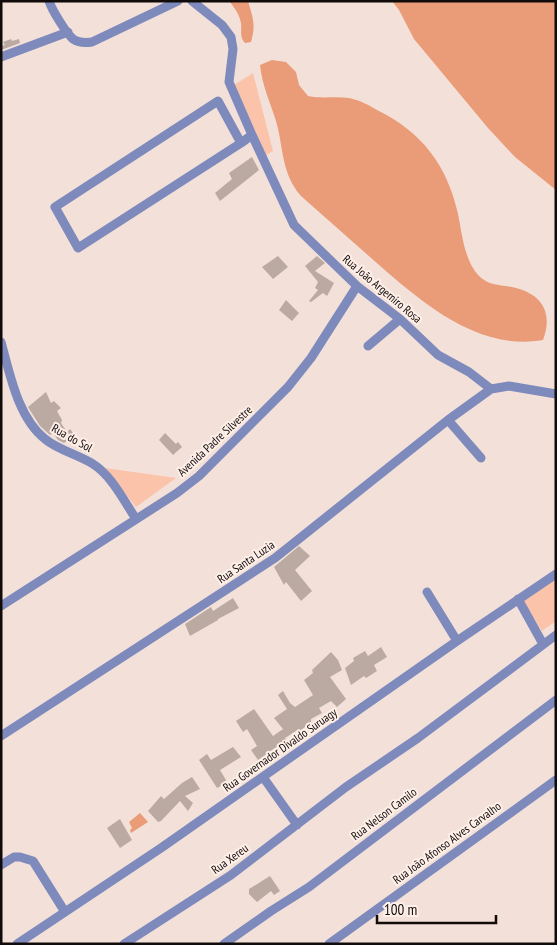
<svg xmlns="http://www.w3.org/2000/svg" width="557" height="945" font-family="'PT Sans Narrow',sans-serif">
  <rect width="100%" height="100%" fill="#f3e1d9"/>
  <path fill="#fac3aa" d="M 253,73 L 273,151 L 266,155 L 234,85 Z
    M 105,468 L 176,478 L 136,507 Z
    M 556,575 L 556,621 L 542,631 L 521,599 Z"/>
  <path fill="#ea9b77" d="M 229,1 L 248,1 C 253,18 256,25 251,42 L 245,43 C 239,36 242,31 241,23 C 239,14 235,8 229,1 Z
    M 392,1 L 556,1 L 556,190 L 515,157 L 488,128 L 414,39 L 399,10 Z
    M 272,60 L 286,62 L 296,72 L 299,85 L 308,96 C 322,99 336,96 349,98 C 359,100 369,105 377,110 C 422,132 447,165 458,214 C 462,233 464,259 478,275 C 489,287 502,284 516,288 C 543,295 553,314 543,340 C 475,352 417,298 370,257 C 347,237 324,216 301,196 C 281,173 284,149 276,121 C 270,102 262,85 260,65 Z
    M 140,813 L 148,822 L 131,833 L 130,830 L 132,828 L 129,822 Z"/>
  <path fill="#bbaaa2" d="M 11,39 L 12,41 L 19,39 L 20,43 L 1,50 L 1,46 L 5,45 L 3,42 Z
    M 252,157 L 259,170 L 220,201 L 215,193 L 232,179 L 229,173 Z
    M 278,256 L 288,267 L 273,279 L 262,267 Z
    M 317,256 L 325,263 L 315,271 L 334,283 L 327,296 L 323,293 L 311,302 L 309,301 L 318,290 L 315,288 L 318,282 L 305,266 Z
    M 286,300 L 299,313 L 292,321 L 279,310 Z
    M 46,392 L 51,403 L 54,401 L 61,408 L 57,411 L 62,420 L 61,423 L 67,432 L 70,429 L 75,435 L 64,443 L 58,440 L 53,433 L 50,435 L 40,426 L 28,407 Z
    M 165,433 L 176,444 L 178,442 L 182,447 L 173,455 L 159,440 Z
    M 299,546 L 310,556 L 295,570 L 312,591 L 301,601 L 286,582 L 284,585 L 274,567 Z
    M 233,598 L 239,608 L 218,619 L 218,620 L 190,636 L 185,624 L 211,607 L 213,611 Z
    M 381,647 L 387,657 L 374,665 L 377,671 L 366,678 L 364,676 L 351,685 L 345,668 L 354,661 L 353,658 L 365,651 L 368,656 Z
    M 331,652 L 338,660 L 342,670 L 330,677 L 346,699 L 337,707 L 331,701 L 319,708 L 322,713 L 311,719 L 311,722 L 300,731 L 299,729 L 285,738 L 286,740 L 258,760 L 251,750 L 257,746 L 247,729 L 243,732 L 236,721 L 254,709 L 273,736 L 283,729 L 274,718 L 287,709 L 278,695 L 283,691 L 290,703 L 295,707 L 313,695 L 304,680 L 313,673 L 312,670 Z
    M 233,747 L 241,757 L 220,770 L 226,780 L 223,785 L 217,788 L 199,760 L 207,754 L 211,760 Z
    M 192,777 L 200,789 L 185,796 L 193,803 L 188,811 L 180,801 L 161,821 L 158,822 L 148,811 L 161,796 L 164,799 L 182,783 Z
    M 120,819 L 132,840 L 120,848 L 107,828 Z
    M 270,876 L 280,891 L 274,895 L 271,891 L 257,902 L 249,894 L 249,889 Z"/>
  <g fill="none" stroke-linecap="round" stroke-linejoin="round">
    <path stroke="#7e8abc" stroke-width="9" d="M 49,1 C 52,10 66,33 73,39 C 79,43 86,43 92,42 L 178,1
      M 192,1 L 222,25 L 231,37 L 233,49 L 229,82 L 252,135 L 294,225 L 357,286 L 400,319 L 438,355 L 469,372 L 491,389 L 509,386 L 556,394
      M 1,57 L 68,32
      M 241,143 L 218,101 L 55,207 L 78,248 L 241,143 L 252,135
      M 1,342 C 10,374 18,418 45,439 C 58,450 79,455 93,464 C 112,476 124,501 136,519
      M 368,346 L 400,319
      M 448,420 L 481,458
      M 427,592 L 457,641
      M 518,599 L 543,644
      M 1,606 L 177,493 L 199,476 L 288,387 L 311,358 L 357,286
      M 1,736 L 275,558 L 448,420 L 491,389
      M 263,777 L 297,825
      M 1,865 L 14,857 L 20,857 L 33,861 L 65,912
      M 17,944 L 161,848 L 457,641 L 556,574
      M 124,944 L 231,875 L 346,787 L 418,738 L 556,635
      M 224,944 L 271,911 L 309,887 L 556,700
      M 329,944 L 556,780"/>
  </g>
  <g text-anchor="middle" stroke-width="4" stroke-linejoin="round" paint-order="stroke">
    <g font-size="12" fill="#110b09" stroke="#feefe9">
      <text transform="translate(382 289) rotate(40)" y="4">Rua João Argemiro Rosa</text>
      <text transform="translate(72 438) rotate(29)" y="4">Rua do Sol</text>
      <text transform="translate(215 441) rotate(-43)" y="4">Avenida Padre Silvestre</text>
      <text transform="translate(246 562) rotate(-34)" y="4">Rua Santa Luzia</text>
      <text transform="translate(280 750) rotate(-35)" y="4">Rua Governador Divaldo Suruagy</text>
      <text transform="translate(384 814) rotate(-37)" y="4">Rua Nelson Camilo</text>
      <text transform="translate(447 843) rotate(-36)" y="4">Rua João Afonso Alves Carvalho</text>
      <text transform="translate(230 859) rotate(-36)" y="4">Rua Xereu</text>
    </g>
  </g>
  <rect width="557" height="945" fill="none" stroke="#110b09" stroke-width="5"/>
  <path d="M377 915v8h119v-8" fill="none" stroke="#110b09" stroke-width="2.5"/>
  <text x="384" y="915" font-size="15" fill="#110b09" stroke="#feefe9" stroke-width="4" paint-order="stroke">100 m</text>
</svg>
